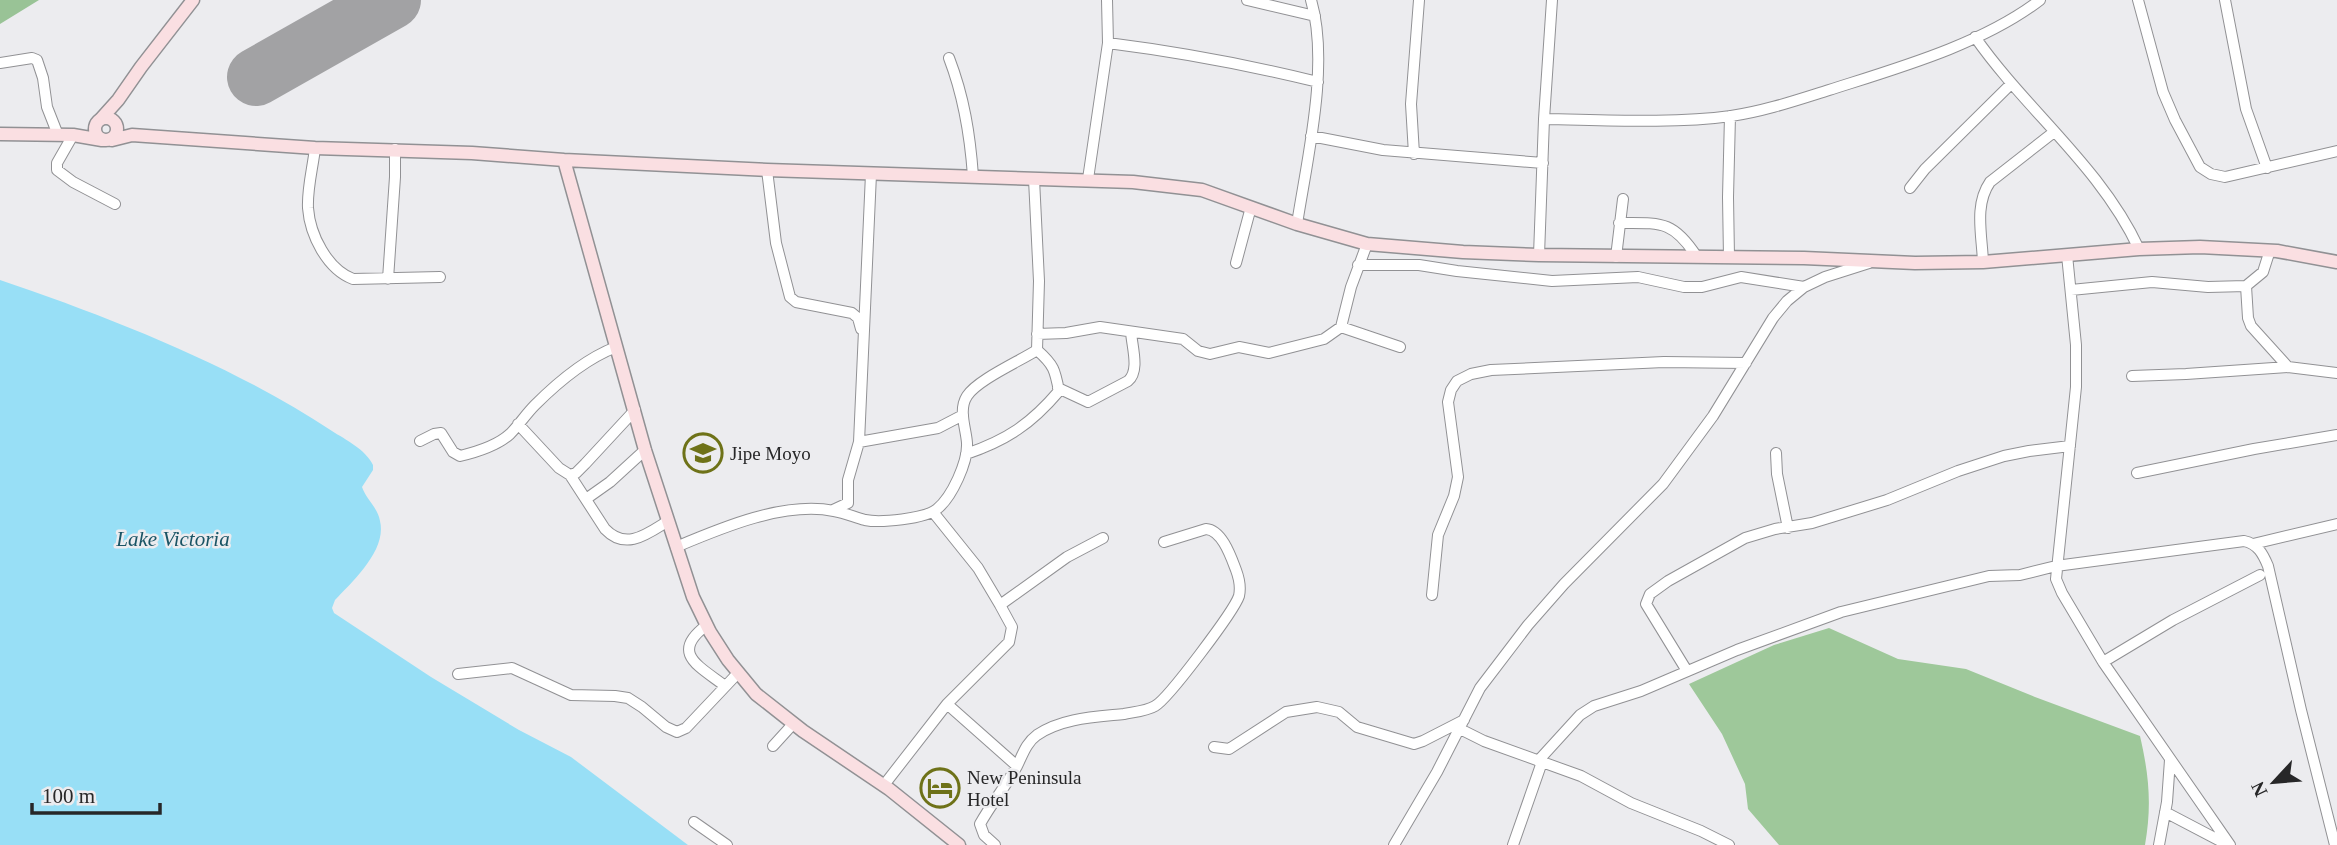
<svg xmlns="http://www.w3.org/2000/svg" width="2337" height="845" font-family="Georgia,serif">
  <rect width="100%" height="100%" fill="#ececef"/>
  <path fill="#9ec89a" d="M 1829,628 L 1898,659 L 1966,669 L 2035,697 L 2140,736 C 2149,775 2152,805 2145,845 L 1779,845 L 1748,809 L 1745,784 L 1722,734 L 1689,684 L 1774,645 Z"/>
  <path fill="#99c396" d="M 0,0 L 39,0 L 0,24 Z"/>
  <path fill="#98dff6" d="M 0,280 C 112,318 234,366 332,431 C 346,440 365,449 373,465 L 373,470 L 362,487 C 366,499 378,508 380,521 C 387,550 353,581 335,600 L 332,608 L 334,613 L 431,677 L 519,730 L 571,757 L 688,845 L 0,845 Z"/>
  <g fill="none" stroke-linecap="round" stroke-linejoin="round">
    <path stroke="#a2a2a4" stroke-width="58" d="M 256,77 L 392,0"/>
    <g stroke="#919194" stroke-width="12">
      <path id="street" d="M 1247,0 L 1315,16
        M 2138,0 L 2163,92 L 2175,120 L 2200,167 L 2211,174 L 2225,177 L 2337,151
        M 2225,0 L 2246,109 L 2267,168
        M 1975,37 C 2026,110 2101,167 2139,249
        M 1108,43 C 1179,52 1249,65 1318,82
        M 949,58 C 964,97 970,134 973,176
        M 0,63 L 32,58 L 37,60 L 43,78 L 47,107 L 58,135
        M 1544,119 C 1604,120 1672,124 1731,116 C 1765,111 1797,100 1829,90 C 1898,68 1983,44 2040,0
        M 73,135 L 57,163 L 57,170 L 73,182 L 115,204
        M 1311,136 L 1383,150 L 1543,163
        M 315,148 C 313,167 307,188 308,208 C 310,235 327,269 353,279 L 440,277
        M 1414,154 L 1411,104 L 1419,0
        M 767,170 L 776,243 L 790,297 L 796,302 L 852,313 L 858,318 L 861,329
        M 1088,179 L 1108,43 L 1107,0
        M 1910,188 L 1925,169 L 2011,84
        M 1619,223 C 1661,223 1673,220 1697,257
        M 1297,224 C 1307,159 1330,64 1311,0
        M 1539,255 L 1544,119 L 1552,0
        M 2067,255 L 2076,345 L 2076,387 L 2056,579 L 2062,593 L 2103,662 L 2230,845
        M 1616,257 L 1623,199
        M 1729,257 L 1728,197 L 1730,116
        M 1983,262 C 1982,235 1974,205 1990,182 L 2054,132
        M 1236,263 L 1251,207
        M 1358,265 L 1419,265 L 1457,271 L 1552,281 L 1638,277 L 1684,287 L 1702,287 L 1741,277 L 1804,287
        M 388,279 L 395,177 L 395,149
        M 2246,286 L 2248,318 L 2251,326 L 2288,367
        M 2071,290 L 2152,282 L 2208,287 L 2246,286 L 2263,272 L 2270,250
        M 1341,327 L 1400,347
        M 1037,334 L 1066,333 L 1100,327 L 1183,339 L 1198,351 L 1210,354 L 1239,347 L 1269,353 L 1324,339 L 1341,327 L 1351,287 L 1367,244
        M 2132,376 L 2186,374 L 2288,367 L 2337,373
        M 1058,388 L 1088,402 L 1128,381 C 1140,371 1132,347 1131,332
        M 518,424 L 559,468 L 570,475 L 576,473 L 585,464 L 635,410
        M 420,441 L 434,434 L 441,433 L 453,452 L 460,456 C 477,452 497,446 510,434 C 519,425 526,414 535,405 C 559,381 585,359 616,347
        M 859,442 L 938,428 L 963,415
        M 1776,453 L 1777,474 L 1788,528
        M 966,454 C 1007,440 1031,424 1059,391 C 1055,370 1054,365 1037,350 L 1039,281 L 1034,179
        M 2137,473 L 2254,449 L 2337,435
        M 570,475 L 605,529 C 626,551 647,534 668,521
        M 586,499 L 610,482 L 645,450
        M 833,510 L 848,503 L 848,480 L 859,442 L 871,174
        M 2253,544 L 2337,524
        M 676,547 C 721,528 784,501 834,511 C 845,513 854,517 865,520 C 880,523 925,519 937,509 C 952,497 968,462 967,443 C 966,428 958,410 967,396 C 977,380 1020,361 1037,350
        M 1432,595 L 1438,535 L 1454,496 L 1458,477 L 1448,402 L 1451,390 L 1457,381 L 1471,374 L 1491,370 L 1664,362 L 1746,363
        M 1000,605 L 1067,557 L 1103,538
        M 707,625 C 669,653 699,666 725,686
        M 2103,662 L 2173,620 L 2260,575
        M 1687,671 L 1646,604 L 1650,594 L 1668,581 L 1745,538 L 1775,529 L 1812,523 L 1887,500 L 1958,471 L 2004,456 L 2029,451 L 2070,446
        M 458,674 L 512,668 L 571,695 L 615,696 L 628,698 L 642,707 L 666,727 L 677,732 L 686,728 L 738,673
        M 947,704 L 1017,766
        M 1460,729 L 1484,741 L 1581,776 L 1631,803 L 1701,831 L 1729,845
        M 773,746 L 793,724
        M 1214,747 L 1229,749 L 1286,712 L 1317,707 L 1339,712 L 1357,727 L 1414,744 L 1423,741 L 1464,720
        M 1538,761 L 1580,715 L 1594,706 L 1641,691 L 1737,650 L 1841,612 L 1989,576 L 2020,575 L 2056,566 L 2244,541 C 2258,544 2263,554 2268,566 L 2301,710 L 2335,845
        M 884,785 L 947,704 L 1009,642 L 1012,627 L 1000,605 L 978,568 L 933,512
        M 2165,812 L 2228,845
        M 694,822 L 727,845
        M 995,845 L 984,835 L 980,824 C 991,804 1006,786 1017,766 C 1023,754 1026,743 1037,735 C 1062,718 1095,717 1124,714 C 1134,712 1147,711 1155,706 C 1168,699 1234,611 1239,596 C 1241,587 1239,578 1236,570 C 1231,557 1222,530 1206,529 L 1164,542
        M 1394,845 L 1437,772 L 1480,688 L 1528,625 L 1564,584 L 1663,484 L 1713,416 L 1773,318 L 1787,301 L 1804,287 L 1825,277 L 1869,263
        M 1513,845 L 1542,762
        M 2159,845 L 2167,802 L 2170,760"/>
    </g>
    <g stroke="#919194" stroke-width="15">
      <path id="secondary" d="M95 129a11 11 0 1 1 22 0a11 11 0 1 1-22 0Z
        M 100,120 L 118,100 L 141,67 L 193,0
        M 0,134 L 73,135 L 102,140
        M 112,140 L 132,135 L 315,148 L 472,153 L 564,160 L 767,170 L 1133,182 L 1202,190 L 1297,224 L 1367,244 L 1463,252 L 1539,255 L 1804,258 L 1915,263 L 1983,262 L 2139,249 L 2200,247 L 2277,251 L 2337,262
        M 564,160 L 645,450 L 693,597 L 710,632 L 728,660 L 756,694 L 803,731 L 889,789 L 959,845"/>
    </g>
    <use href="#street" stroke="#fff" stroke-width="10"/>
    <use href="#secondary" stroke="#fadfe2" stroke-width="12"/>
  </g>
  <defs>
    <g id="school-ring" transform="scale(2.0125)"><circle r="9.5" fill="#ececef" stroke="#6e7218" stroke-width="1.5"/><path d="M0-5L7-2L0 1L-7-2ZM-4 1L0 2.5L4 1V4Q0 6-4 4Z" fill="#6e7218"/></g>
    <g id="hotel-ring" transform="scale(2.0125)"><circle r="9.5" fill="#ececef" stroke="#6e7218" stroke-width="1.5"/><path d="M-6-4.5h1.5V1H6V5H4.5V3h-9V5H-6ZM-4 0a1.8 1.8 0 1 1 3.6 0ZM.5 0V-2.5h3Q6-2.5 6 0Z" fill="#6e7218"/></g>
  </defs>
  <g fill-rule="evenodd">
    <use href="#school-ring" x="703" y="453"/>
    <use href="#hotel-ring" x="940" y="788"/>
  </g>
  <g text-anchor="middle" stroke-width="5" stroke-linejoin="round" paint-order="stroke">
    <g font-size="19" fill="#272728" stroke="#ececef" text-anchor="start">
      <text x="730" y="460">Jipe Moyo</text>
      <text x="967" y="784">New Peninsula<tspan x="967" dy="22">Hotel</tspan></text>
    </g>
    <g font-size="21" font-style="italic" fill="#1a5465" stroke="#ececef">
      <text x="173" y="546">Lake Victoria</text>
    </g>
  </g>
  <g transform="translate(2274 782) rotate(244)" stroke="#ececef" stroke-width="5" paint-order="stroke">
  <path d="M0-5L12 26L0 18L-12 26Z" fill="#272728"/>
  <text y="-10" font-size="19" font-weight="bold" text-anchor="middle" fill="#272728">N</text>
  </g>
  <path d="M32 803v10h128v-10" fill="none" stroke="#272728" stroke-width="3.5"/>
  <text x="42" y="803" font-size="21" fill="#272728" stroke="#ececef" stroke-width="5" paint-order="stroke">100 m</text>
</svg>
